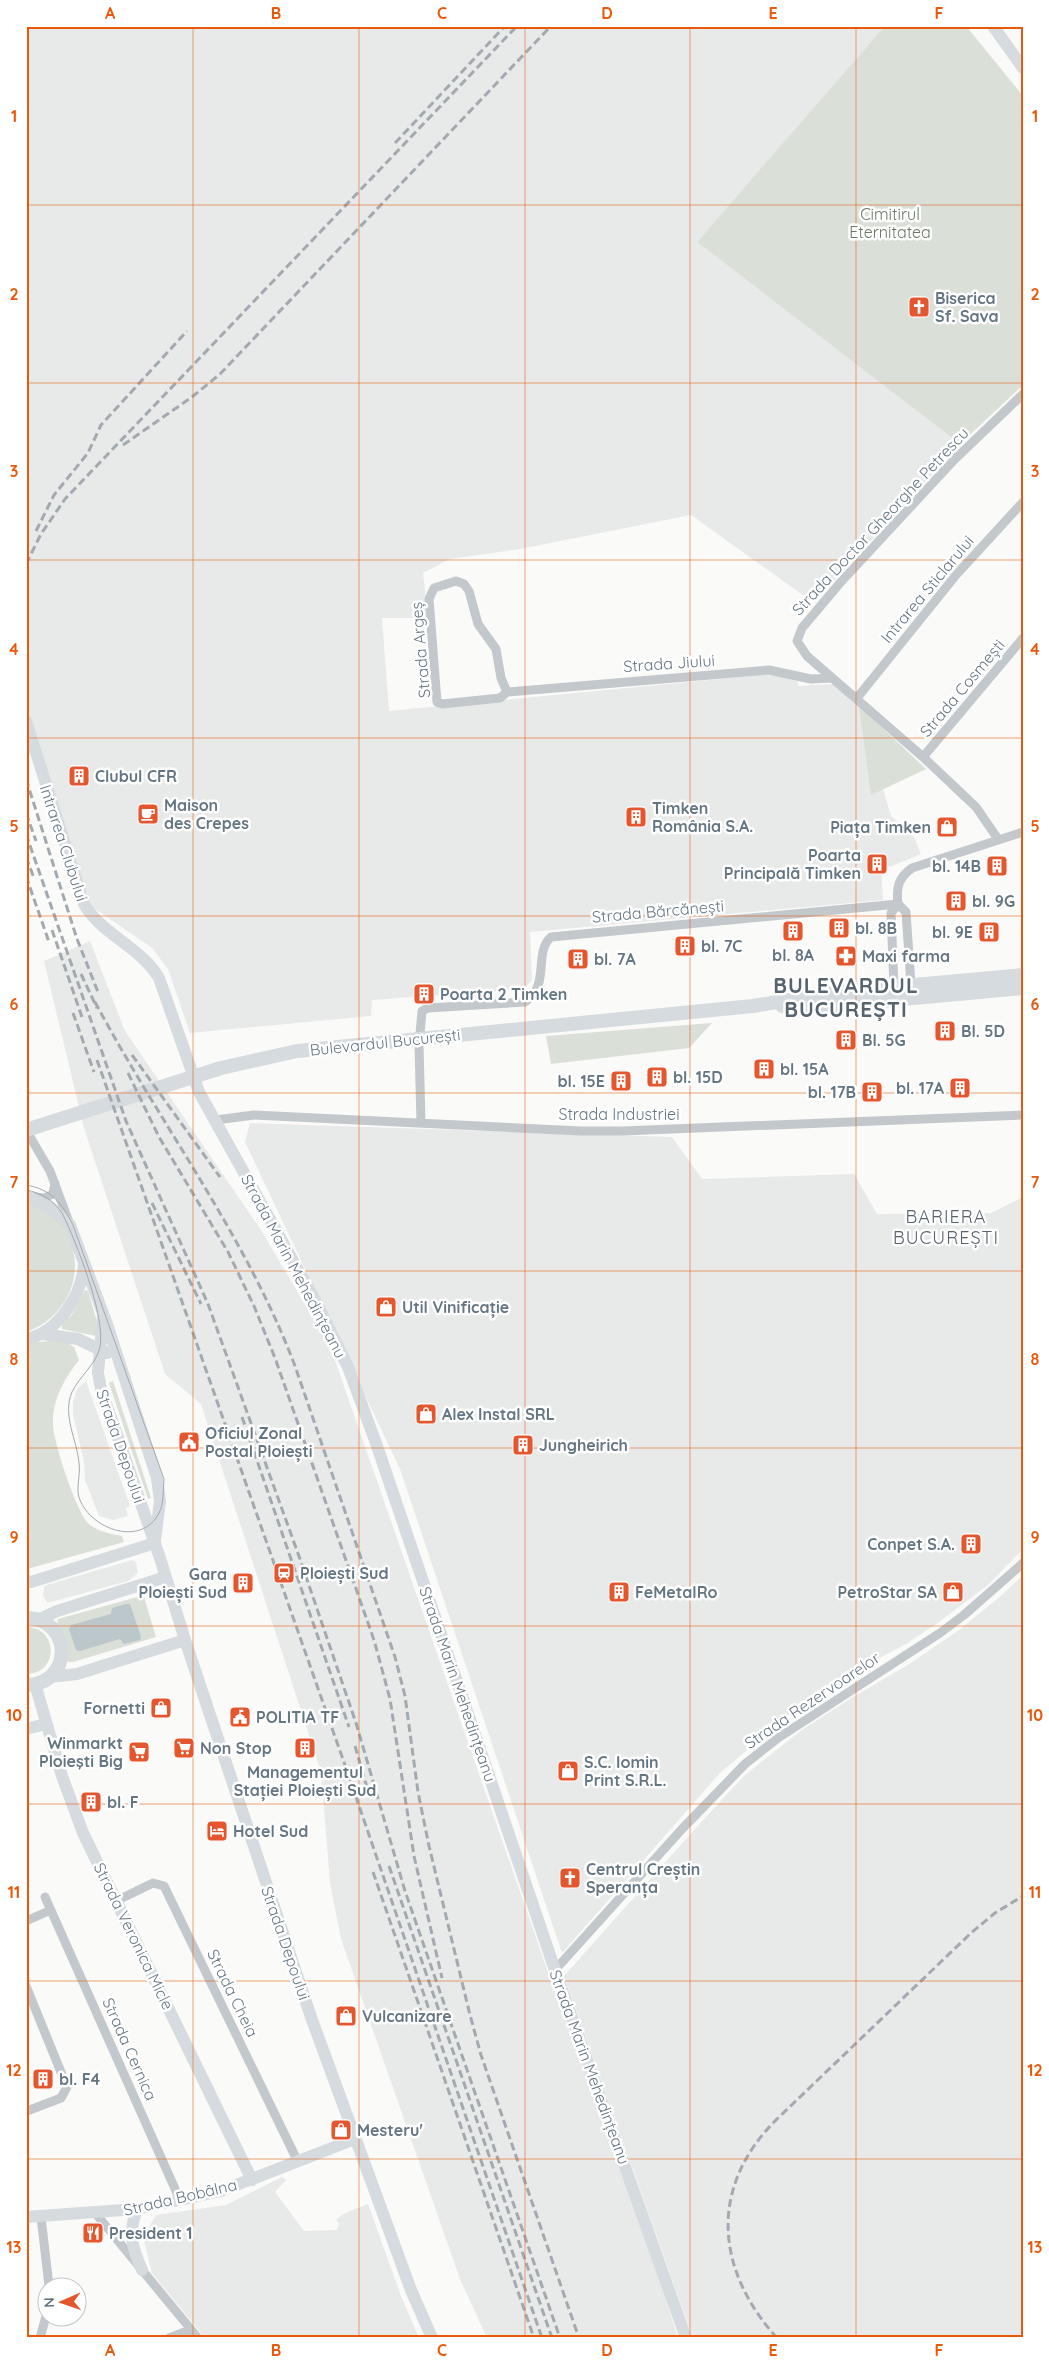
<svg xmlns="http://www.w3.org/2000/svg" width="1049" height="2364" font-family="Quicksand,sans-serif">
  <rect width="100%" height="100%" fill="#fafaf8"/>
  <path fill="#e8e9e9" d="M 26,26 L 886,26 L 697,242 L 960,444 L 814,603 L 691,515 L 520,549 L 450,559 L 423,573 L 427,608 L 417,618 L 382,618 L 389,711 L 773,674 L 797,677 L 798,686 L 833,684 L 926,769 L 883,789 L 891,816 L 914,837 L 921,854 L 892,866 L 881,867 L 883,900 L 530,932 L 532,980 L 524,989 L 372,1000 L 371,1016 L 190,1033 L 168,969 L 152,948 L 91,906 L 27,719 Z
    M 90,941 L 125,1031 L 261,1230 L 331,1349 L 548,1972 L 648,2243 L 678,2338 L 487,2338 L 460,2279 L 341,1939 L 330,1883 L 321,1772 L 201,1404 L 165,1374 L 84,1128 L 44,961 Z
    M 250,1123 L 672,1137 L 702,1179 L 854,1174 L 877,1214 L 991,1213 L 1023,1197 L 1023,1549 L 988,1585 L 939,1622 L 906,1644 L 818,1690 L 720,1773 L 562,1953 L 400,1469 L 245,1142 Z
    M 86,1381 L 130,1506 L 126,1508 L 128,1516 L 113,1520 L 99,1516 L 85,1480 L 84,1462 L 73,1414 L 73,1402 L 77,1389 Z
    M 132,1560 L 136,1562 L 138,1573 L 128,1581 L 51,1602 L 47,1602 L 43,1596 L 44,1586 L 50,1584 Z
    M 1023,1575 L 1023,2338 L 693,2338 L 564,1976 L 695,1829 L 745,1775 L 799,1732 L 853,1697 L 911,1663 L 959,1630 L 1002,1595 Z
    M 282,2177 L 286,2180 L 275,2192 L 304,2231 L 337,2230 L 339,2224 L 336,2220 L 343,2214 L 368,2204 L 401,2296 L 419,2338 L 205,2338 L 152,2273 L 143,2237 L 156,2215 L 226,2205 Z"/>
  <path fill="#dadfd7" d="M 885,26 L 966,26 L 1023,96 L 1023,385 L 960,444 L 697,242 Z
    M 859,706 L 926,769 L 871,795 Z
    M 712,1023 L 689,1048 L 551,1064 L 546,1036 Z
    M 26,1203 C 37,1206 53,1212 61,1221 C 65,1225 67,1233 69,1238 C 86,1276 65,1319 26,1332 Z
    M 85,1290 L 88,1291 L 100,1332 L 96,1336 L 62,1329 L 62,1323 L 71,1316 Z
    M 63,1340 L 74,1347 L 79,1360 C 65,1378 53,1398 53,1422 C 52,1439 77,1515 90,1525 C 100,1532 111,1534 122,1536 L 124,1542 L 27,1569 L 26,1343 Z
    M 113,1381 L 151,1498 L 148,1499 L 109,1383 Z
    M 141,1596 L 144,1597 L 156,1637 L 73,1662 L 68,1662 C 63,1647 73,1639 57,1624 L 58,1619 Z
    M 26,1627 C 59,1627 59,1674 26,1674 Z"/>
  <path fill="#bbc7cb" d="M 126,1604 L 130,1604 L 141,1637 L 140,1640 L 124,1644 L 120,1639 L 80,1651 L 76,1650 L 69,1629 L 71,1625 L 111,1614 L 112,1608 Z"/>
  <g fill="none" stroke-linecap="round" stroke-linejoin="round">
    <path stroke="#c3c8cc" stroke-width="9" d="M 456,581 L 464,584 L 469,591 L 478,624 L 496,649 L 501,678 L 507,692 L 500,698 L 442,704 L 437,702 L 429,599 L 434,588 Z
      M 507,692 L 769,670 L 811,679 L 832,678
      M 857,698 L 956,575 L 1023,502
      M 923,757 L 1023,638
      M 998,839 L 976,807 L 923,757 L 807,656 L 797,641 L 802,628 L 840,583 L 954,460 L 1023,394
      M 894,987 L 891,913 L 898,904 L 906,912 L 911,985
      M 216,1120 L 254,1115 L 581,1131 L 623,1131 L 1023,1115
      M 421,1123 L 419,1045 L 422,1011 L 428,1008 L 525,1002 C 551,985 533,953 551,937 L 898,904 C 896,888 898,878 912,868 L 1023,832
      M 26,1130 L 50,1171 L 69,1222
      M 34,1197 L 44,1198 L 53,1194 L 55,1183
      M 45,1897 L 180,2200
      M 116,1901 L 153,1883 L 164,1886 L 298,2162
      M 26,1921 L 51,1910
      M 555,1970 L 682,1829 L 745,1764 L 778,1738 L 940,1633 L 964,1615 L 1023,1563
      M 26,1986 L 67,2087 L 61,2098 L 27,2111
      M 96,2214 L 198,2338
      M 41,2217 L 49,2286
      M 40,2338 L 48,2309
      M 169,2338 L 190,2330"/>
    <path stroke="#d6dbdf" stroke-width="12" d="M 993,26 L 1023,68
      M 26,721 L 84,904 C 102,935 141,947 159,978 L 199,1092 L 316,1302 L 348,1367 L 376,1443 L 555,1970 L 686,2338
      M 26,1196 L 51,1208 L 70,1225 L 107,1324 L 157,1478 L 160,1501 L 155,1541
      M 103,1316 L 98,1373 L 101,1389 L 160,1558 L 185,1640 L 311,2017 L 411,2290 L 432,2338
      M 42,1334 L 78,1339 L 107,1353
      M 26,1339 C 58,1333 82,1295 84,1264
      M 26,1581 L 31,1582 L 155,1543
      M 40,1619 L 57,1611 L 166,1577
      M 50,1677 L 77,1674 L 185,1640
      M 35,1684 L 62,1776 L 83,1833 L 252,2180
      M 26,1729 L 46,1724
      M 137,2209 C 128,2232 132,2248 142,2270
      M 26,2217 L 137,2209 L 221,2191 L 355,2139"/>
    <path stroke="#d6dbdf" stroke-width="14" d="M 782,1006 L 838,1005 L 1023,988
      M 26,1130 L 221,1068 L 297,1051 L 753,1006 L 837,992 L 1023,975
      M 26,1618 C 74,1619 73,1685 26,1685"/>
    <path stroke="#a2aab0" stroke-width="1" d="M 26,1185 C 51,1189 62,1203 73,1225 L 164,1479 C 163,1490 164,1504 159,1513 C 142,1547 92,1530 80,1500 C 75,1490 81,1474 79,1463 C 77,1440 62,1415 72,1392 C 79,1377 97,1363 100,1347 C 106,1317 76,1241 62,1213 C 53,1200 42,1193 26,1190"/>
    <path stroke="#a2aab0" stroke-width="3" stroke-dasharray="8 4" stroke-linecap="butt" d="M 395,143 L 505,26
      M 123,445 L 192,397 L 220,374 L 551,26
      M 36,531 L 54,495 L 88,453 L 101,425 L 187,331
      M 26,564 L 41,534 L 65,499 L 517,26
      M 26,779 L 77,939 L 98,992
      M 26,813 L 36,841
      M 26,834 L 126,1121 L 208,1304 L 300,1559 L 356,1723 L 405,1891 L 560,2338
      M 26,857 L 34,878
      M 26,876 L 49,942
      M 52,930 L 83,1020
      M 81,974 L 97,1008
      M 95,1002 C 160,1124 246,1236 295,1366 L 395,1657 L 405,1696 L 418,1792 L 429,1846 L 470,2015 L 481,2055 L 579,2338
      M 73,1013 L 94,1072
      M 132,1055 L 220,1177
      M 97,1060 L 346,1768 L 542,2338
      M 128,1073 L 159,1137 L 228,1252 L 254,1306 L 275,1358 L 374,1640 L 390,1699 L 414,1856 L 442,1978
      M 152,1203 L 201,1304
      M 242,1417 L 349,1727
      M 355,1746 L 368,1791
      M 389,1866 L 552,2338
      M 373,1872 L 534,2338
      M 777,2338 C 715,2269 709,2187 776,2120 L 971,1933 L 995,1913 L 1023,1896"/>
  </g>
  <path fill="none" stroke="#e8590c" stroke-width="1" stroke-opacity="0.55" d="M 193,26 L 193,2338M 359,26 L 359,2338M 525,26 L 525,2338M 690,26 L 690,2338M 856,26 L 856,2338M 26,205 L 1023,205M 26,383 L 1023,383M 26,560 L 1023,560M 26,738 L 1023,738M 26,916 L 1023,916M 26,1093 L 1023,1093M 26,1271 L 1023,1271M 26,1448 L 1023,1448M 26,1626 L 1023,1626M 26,1804 L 1023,1804M 26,1981 L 1023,1981M 26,2159 L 1023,2159"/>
  <defs>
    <g id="church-square" transform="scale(1.125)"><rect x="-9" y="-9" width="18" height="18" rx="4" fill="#e4572e" stroke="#fff"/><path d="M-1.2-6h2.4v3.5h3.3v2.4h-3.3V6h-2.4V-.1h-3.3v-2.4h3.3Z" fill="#fff"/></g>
    <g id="building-square" transform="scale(1.125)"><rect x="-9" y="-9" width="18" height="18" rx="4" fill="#e4572e" stroke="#fff"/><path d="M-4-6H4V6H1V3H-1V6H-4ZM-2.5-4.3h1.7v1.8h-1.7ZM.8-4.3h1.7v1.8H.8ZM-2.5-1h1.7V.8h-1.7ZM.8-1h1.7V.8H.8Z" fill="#fff"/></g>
    <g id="cafe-square" transform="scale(1.125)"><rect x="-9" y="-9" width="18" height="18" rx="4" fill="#e4572e" stroke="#fff"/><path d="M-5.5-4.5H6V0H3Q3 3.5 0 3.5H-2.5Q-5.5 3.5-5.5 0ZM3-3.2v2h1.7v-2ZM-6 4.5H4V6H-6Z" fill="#fff"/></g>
    <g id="shop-square" transform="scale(1.125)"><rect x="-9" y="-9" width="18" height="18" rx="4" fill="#e4572e" stroke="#fff"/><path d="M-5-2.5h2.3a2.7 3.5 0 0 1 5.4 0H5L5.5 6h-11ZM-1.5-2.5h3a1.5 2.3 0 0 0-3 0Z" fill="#fff"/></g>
    <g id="pharmacy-square" transform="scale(1.125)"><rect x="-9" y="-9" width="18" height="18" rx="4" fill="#e4572e" stroke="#fff"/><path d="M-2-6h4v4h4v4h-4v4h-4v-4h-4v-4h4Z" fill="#fff"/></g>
    <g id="civic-square" transform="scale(1.125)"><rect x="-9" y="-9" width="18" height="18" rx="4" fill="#e4572e" stroke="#fff"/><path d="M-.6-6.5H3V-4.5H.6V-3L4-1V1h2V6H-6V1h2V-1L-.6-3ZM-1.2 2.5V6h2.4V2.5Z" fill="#fff"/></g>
    <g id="station-square" transform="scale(1.125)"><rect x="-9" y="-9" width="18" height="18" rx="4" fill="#e4572e" stroke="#fff"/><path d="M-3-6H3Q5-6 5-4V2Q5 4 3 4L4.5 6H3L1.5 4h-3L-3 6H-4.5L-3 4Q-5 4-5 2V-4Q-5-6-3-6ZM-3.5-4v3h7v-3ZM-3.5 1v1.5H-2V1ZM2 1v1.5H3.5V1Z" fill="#fff"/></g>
    <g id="supermarket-square" transform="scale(1.125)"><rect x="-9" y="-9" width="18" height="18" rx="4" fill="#e4572e" stroke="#fff"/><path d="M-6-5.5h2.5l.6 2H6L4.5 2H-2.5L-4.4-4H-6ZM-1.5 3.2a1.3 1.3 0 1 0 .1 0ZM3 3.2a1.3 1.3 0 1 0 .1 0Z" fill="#fff"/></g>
    <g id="hotel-square" transform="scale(1.125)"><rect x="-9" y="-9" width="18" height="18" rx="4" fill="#e4572e" stroke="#fff"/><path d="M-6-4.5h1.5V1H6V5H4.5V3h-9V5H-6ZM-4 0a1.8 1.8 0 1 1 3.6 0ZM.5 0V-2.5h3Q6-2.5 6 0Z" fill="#fff"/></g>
    <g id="restaurant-square" transform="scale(1.125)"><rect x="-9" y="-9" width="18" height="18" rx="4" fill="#e4572e" stroke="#fff"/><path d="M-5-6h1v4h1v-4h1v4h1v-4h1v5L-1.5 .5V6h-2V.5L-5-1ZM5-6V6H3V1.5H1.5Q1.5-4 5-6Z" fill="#fff"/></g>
  </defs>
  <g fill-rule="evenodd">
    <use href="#church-square" x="919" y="307"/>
    <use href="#building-square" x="79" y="776"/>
    <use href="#cafe-square" x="148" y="814"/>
    <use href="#building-square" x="636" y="817"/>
    <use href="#shop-square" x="947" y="827"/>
    <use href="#building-square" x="877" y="864"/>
    <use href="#building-square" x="997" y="866"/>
    <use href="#building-square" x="956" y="901"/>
    <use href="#building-square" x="839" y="928"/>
    <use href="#building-square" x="793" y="931"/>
    <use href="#building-square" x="989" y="932"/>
    <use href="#building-square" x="685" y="946"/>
    <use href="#pharmacy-square" x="846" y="956"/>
    <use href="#building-square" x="578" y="959"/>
    <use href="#building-square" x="424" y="994"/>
    <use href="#building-square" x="945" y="1031"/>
    <use href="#building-square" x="846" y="1040"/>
    <use href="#building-square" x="764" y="1069"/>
    <use href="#building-square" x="657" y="1077"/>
    <use href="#building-square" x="621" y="1081"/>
    <use href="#building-square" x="960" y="1088"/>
    <use href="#building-square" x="872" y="1092"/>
    <use href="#shop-square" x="386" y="1307"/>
    <use href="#shop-square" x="426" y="1414"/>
    <use href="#civic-square" x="189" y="1442"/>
    <use href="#building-square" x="523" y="1445"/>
    <use href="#building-square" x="971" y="1544"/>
    <use href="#station-square" x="284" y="1573"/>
    <use href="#building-square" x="243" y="1583"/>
    <use href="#building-square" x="619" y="1592"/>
    <use href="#shop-square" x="953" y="1592"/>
    <use href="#shop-square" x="161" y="1708"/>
    <use href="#civic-square" x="240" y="1717"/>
    <use href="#supermarket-square" x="184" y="1748"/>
    <use href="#building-square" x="305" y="1748"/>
    <use href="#supermarket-square" x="139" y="1752"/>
    <use href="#shop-square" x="568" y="1771"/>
    <use href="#building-square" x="91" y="1802"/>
    <use href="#hotel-square" x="217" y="1831"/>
    <use href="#church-square" x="570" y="1878"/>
    <use href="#shop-square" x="346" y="2016"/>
    <use href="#building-square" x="43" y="2079"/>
    <use href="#shop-square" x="341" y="2130"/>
    <use href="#restaurant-square" x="93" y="2233"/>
  </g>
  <g text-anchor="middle" stroke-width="5" stroke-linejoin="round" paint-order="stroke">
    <g font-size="16" fill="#687a64" stroke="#fff">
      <text x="890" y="220">Cimitirul<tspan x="890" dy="18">Eternitatea</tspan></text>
    </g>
    <g font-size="16" font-weight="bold" fill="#657683" stroke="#fff" text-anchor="start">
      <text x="935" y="304">Biserica<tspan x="935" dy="18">Sf. Sava</tspan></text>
      <text x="95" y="782">Clubul CFR</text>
      <text x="164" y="811">Maison<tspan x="164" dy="18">des Crepes</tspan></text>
      <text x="652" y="814">Timken<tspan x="652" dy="18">România S.A.</tspan></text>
      <text x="931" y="833" text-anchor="end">Piața Timken</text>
      <text x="861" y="861" text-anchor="end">Poarta<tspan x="861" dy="18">Principală Timken</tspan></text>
      <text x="981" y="872" text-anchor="end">bl. 14B</text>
      <text x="972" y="907">bl. 9G</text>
      <text x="855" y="934">bl. 8B</text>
      <text x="973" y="938" text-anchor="end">bl. 9E</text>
      <text x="701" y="952">bl. 7C</text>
      <text x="793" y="961" text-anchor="middle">bl. 8A</text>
      <text x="862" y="962">Maxi farma</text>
      <text x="594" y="965">bl. 7A</text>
      <text x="440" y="1000">Poarta 2 Timken</text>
      <text x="961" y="1037">Bl. 5D</text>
      <text x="862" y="1046">Bl. 5G</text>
      <text x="780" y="1075">bl. 15A</text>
      <text x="673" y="1083">bl. 15D</text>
      <text x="605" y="1087" text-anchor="end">bl. 15E</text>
      <text x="944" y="1094" text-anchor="end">bl. 17A</text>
      <text x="856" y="1098" text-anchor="end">bl. 17B</text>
      <text x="402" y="1313">Util Vinificație</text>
      <text x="442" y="1420">Alex Instal SRL</text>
      <text x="205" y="1439">Oficiul Zonal<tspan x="205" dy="18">Postal Ploiești</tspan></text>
      <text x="539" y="1451">Jungheirich</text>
      <text x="955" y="1550" text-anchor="end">Conpet S.A.</text>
      <text x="300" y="1579">Ploiești Sud</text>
      <text x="227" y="1580" text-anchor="end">Gara<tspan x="227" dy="18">Ploiești Sud</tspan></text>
      <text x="635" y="1598">FeMetalRo</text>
      <text x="937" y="1598" text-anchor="end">PetroStar SA</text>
      <text x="145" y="1714" text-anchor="end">Fornetti</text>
      <text x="256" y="1723">POLITIA TF</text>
      <text x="123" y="1749" text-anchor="end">Winmarkt<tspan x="123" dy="18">Ploieşti Big</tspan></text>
      <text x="200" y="1754">Non Stop</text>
      <text x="584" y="1768">S.C. Iomin<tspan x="584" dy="18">Print S.R.L.</tspan></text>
      <text x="305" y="1778" text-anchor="middle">Managementul<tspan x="305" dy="18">Stației Ploiești Sud</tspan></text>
      <text x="107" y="1808">bl. F</text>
      <text x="233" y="1837">Hotel Sud</text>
      <text x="586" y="1875">Centrul Creștin<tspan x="586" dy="18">Speranța</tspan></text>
      <text x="362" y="2022">Vulcanizare</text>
      <text x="59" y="2085">bl. F4</text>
      <text x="357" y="2136">Mesteru'</text>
      <text x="109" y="2239">President 1</text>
    </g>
    <g font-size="16" fill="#657683" stroke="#fff">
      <text transform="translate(880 521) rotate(-47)" y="6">Strada Doctor Gheorghe Petrescu</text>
      <text transform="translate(927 589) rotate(-50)" y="6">Intrarea Sticlarului</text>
      <text transform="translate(420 650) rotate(-95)" y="6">Strada Argeș</text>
      <text transform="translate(669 663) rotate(-4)" y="6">Strada Jiului</text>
      <text transform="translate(962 688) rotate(-50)" y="6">Strada Cosmești</text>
      <text transform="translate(64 843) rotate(72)" y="6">Intrarea Clubului</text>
      <text transform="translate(658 911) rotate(-5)" y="6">Strada Bărcănești</text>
      <text transform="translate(385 1042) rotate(-6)" y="6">Bulevardul București</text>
      <text x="619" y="1120">Strada Industriei</text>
      <text transform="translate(294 1266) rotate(62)" y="6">Strada Marin Mehedințeanu</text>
      <text transform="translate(121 1446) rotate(71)" y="6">Strada Depoului</text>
      <text transform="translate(458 1684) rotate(71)" y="6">Strada Marin Mehedințeanu</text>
      <text transform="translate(812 1700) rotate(-34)" y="6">Strada Rezervoarelor</text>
      <text transform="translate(134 1936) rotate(64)" y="6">Strada Veronica Micle</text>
      <text transform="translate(286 1943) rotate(71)" y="6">Strada Depoului</text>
      <text transform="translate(233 1993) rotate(64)" y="6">Strada Cheia</text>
      <text transform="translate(130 2049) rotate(66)" y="6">Strada Cernica</text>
      <text transform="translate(590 2067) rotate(70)" y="6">Strada Marin Mehedințeanu</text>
      <text transform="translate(180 2197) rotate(-13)" y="6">Strada Bobâlna</text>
    </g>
    <g font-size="18" letter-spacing="1" fill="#57646e" stroke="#fff">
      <text x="946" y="1223">BARIERA<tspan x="946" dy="21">BUCUREȘTI</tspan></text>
    </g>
    <g font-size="21" font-weight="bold" letter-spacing="1" fill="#57646e" stroke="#fff">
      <text x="846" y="993">BULEVARDUL<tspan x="846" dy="24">BUCUREȘTI</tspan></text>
    </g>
  </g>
  <rect width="1049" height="2364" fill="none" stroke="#ffffff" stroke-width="55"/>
  <g transform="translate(62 2302) rotate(268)"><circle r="24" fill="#ffffff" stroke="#c1c8cd"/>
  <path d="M0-4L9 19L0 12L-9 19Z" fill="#e4572e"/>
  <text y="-8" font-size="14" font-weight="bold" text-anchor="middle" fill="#657683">N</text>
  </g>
  <rect x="28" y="28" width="994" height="2308" fill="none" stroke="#e8590c" stroke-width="2"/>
  <g font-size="16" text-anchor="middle" font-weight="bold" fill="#e8590c">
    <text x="110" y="19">A</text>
    <text x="276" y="19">B</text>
    <text x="442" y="19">C</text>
    <text x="607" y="19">D</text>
    <text x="773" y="19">E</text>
    <text x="939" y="19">F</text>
    <text x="14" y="122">1</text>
    <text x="1035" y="122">1</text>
    <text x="14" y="300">2</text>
    <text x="1035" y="300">2</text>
    <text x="14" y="477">3</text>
    <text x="1035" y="477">3</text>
    <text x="14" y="655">4</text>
    <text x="1035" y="655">4</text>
    <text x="14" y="832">5</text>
    <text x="1035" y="832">5</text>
    <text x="14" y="1010">6</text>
    <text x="1035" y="1010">6</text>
    <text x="14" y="1188">7</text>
    <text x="1035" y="1188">7</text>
    <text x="14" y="1365">8</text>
    <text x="1035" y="1365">8</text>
    <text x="14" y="1543">9</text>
    <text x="1035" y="1543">9</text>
    <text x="14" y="1721">10</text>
    <text x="1035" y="1721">10</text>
    <text x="14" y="1898">11</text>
    <text x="1035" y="1898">11</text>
    <text x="14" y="2076">12</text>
    <text x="1035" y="2076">12</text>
    <text x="14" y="2253">13</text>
    <text x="1035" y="2253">13</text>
    <text x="110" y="2356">A</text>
    <text x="276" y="2356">B</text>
    <text x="442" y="2356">C</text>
    <text x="607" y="2356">D</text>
    <text x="773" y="2356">E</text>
    <text x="939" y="2356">F</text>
  </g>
</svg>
